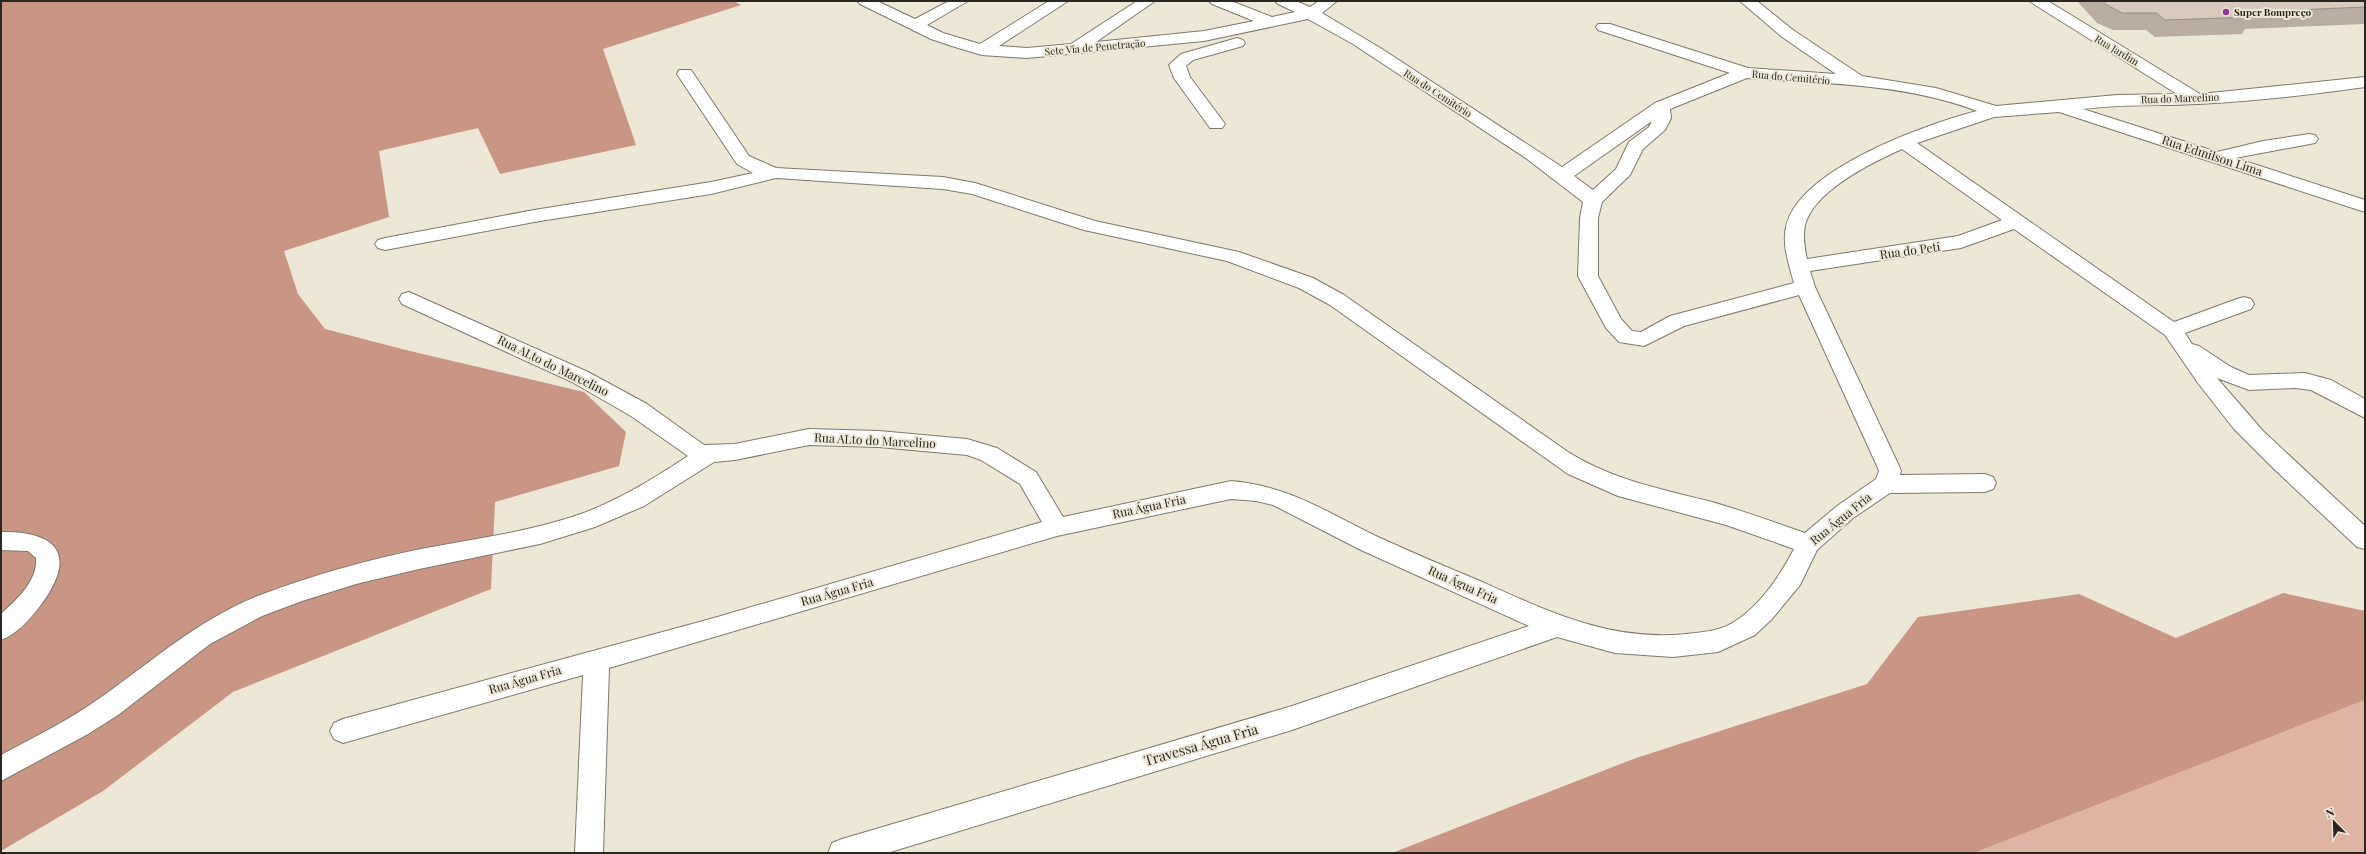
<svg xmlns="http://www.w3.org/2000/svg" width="2366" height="854" font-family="'Playfair Display',serif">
  <rect width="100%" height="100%" fill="#ede7d6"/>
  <path fill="#dfb4a5" d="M 2365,700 L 2365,853 L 1974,853 Z"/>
  <path fill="#ca9684" d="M 1,1 L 734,1 L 741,5 L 603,49 L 636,145 L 500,174 L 478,128 L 379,151 L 389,217 L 284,251 L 298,294 L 325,329 L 406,350 L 584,392 L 626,432 L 619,466 L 495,502 L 491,589 L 233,692 L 103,791 L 1,851 Z
    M 2283,593 L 2365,611 L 2365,700 L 1974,853 L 1392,853 L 1636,758 L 1867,684 L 1918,617 L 2079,594 L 2176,638 Z"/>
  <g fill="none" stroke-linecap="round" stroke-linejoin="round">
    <g stroke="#7f796a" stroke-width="2">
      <path id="minor" d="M 857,1 L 877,1 L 915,19 L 949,1 L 968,1 L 927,25 L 943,33 L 980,44 L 1049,1 L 1068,1 L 999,46 L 1027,48 L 1071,44 L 1137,1 L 1155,1 L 1096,42 L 1204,31 L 1254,21 L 1212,4 L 1209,1 L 1231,1 L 1272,17 L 1295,12 L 1278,4 L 1275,1 L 1296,1 L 1310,7 L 1319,1 L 1337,1 L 1322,13 L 1382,49 L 1562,167 L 1655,103 L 1730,73 L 1598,30 L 1596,27 L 1598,24 L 1610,24 L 1748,68 L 1836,74 L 1782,37 L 1740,1 L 1757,1 L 1793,30 L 1862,76 L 1936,88 L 1996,106 L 2117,95 L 2177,94 L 2029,1 L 2048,1 L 2200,94 L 2365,77 L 2365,87 C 2310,95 2254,101 2198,104 C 2159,106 2122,104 2083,109 L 2217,152 L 2263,141 L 2309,134 L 2315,135 L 2318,139 L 2315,143 L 2235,158 L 2365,200 L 2365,212 L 2059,112 L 1994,117 L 1917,143 L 2174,322 L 2237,299 L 2244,297 L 2251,299 L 2254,304 L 2251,309 L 2185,333 L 2192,344 L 2199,346 L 2231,367 L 2249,375 L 2305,373 L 2331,380 L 2365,399 L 2365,418 L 2311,390 L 2295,388 L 2249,390 L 2217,378 L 2263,431 L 2365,526 L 2365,549 L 2357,547 L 2273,468 L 2234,429 L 2198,383 L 2165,335 L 2014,229 L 1961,248 L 1810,271 L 1815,287 L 1899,466 L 1901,471 L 1900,475 L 1985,474 L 1993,477 L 1996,483 L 1993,489 L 1985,492 L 1890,493 L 1853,518 L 1817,550 L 1800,585 L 1772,619 L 1755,635 L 1718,652 L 1673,657 L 1615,653 L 1557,637 L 1292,730 L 887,853 L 828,853 L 832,843 L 842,839 L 1292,706 L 1529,626 L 1361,550 L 1273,505 L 1256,501 L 1231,499 L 1057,536 L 609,668 L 603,853 L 575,853 L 583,675 L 343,743 L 334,739 L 330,731 L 334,723 L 343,719 L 714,618 L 1042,522 L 1020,484 L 981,460 L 967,455 L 879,447 L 809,445 L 735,460 L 714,462 L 644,506 L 595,527 L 540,544 L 419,569 L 356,584 L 302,601 L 262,616 L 210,644 L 118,715 L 88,734 L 1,781 L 1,755 C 35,737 69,720 100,698 C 156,659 198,619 263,594 C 314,575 367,560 421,549 C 474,539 529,532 581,514 C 619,500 653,479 688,456 L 631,416 L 572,382 L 402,304 L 399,299 L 402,294 L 409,292 L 588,372 L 647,404 L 704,445 L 735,444 L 809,429 L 879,431 L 967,439 L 997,448 L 1036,472 L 1063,517 L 1231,481 C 1290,486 1326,512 1378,537 C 1411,552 1446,567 1480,581 C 1547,611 1610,642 1686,634 C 1704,632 1722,631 1737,620 C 1762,603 1781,574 1794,549 L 1726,525 L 1618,496 L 1568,474 L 1330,305 L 1299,288 L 1227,261 L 1084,230 L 972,194 L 943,189 L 776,178 L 711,194 L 534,222 L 385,250 L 378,248 L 375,244 L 378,240 L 385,238 L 534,210 L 711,182 L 753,173 L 737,164 L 677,74 L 679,70 L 691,70 L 749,156 L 776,168 L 943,177 L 975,183 L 1095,221 L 1239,252 L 1313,278 L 1344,295 L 1568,452 C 1613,480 1661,489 1712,502 C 1743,511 1774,522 1805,533 L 1837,506 L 1876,479 L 1879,471 L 1877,466 L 1799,295 L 1684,326 L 1644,346 L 1619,342 L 1606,328 L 1578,276 L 1580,218 L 1583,202 L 1527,159 L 1353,44 L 1308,19 L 1204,41 L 1027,58 L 982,55 L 955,47 L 931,39 L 860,4 ZM 1747,78 C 1824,84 1904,83 1977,111 C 1927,124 1798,169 1786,227 C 1782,245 1789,265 1794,283 L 1670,316 L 1641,332 L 1632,331 L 1621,319 L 1598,276 L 1598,218 L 1602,202 L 1630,175 L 1643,149 L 1665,130 L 1671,118 L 1670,109 ZM 1652,121 L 1649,127 L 1629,142 L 1616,169 L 1593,190 L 1574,176 ZM 1902,149 L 2002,220 L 1958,236 L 1807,259 C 1804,246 1802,231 1807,219 C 1820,188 1873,162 1902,149 Z
        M 1237,38 L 1243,40 L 1245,43 L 1243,46 L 1193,60 L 1186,66 L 1190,77 L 1225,124 L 1222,128 L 1210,128 L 1174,78 L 1169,65 L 1181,54 Z
        M 1,532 C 60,531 77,557 40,606 C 30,619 17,634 1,640 L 1,614 C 16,600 38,581 36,558 L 28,551 L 1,550 Z"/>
    </g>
    <use href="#minor" fill="#fff" fill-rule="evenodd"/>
  </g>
  <path fill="#b9ada2" d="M 2077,1 L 2365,1 L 2365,24 L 2245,29 L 2242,34 L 2155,37 L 2146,30 L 2113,30 L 2097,23 Z"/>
  <path fill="#d7c9bc" stroke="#968d84" d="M 2103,1 L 2365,1 L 2365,7 L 2250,12 L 2253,17 L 2165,20 L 2156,13 L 2122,13 L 2107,5 Z"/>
  <circle fill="#91339d" stroke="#ede7d6" stroke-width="1.5" cx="2226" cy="12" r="4"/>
  <g text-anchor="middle" stroke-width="4" stroke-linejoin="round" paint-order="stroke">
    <g font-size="10" font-weight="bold" fill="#2a2721" stroke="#ede7d6" text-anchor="start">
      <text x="2234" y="16">Super Bompreço</text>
    </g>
    <g font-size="10" fill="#2a2721" stroke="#ede7d6">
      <text transform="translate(1095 47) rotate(-5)" y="4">Sete Via de Penetração</text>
      <text transform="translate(2117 50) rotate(31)" y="4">Rua Jardim</text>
      <text transform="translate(1791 77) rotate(5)" y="4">Rua do Cemitério</text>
      <text transform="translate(1438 93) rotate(33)" y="4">Rua do Cemitério</text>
      <text transform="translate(2180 98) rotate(-2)" y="4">Rua do Marcelino</text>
    </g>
    <g font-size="12" fill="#2a2721" stroke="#ede7d6">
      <text transform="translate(2212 156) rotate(18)" y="4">Rua Edmilson Lima</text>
      <text transform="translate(1910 251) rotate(-8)" y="4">Rua do Peti</text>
      <text transform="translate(553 366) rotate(26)" y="4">Rua ALto do Marcelino</text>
      <text transform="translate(875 441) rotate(3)" y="4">Rua ALto do Marcelino</text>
      <text transform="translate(1149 507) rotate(-12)" y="4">Rua Água Fria</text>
      <text transform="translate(1841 519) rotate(-39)" y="4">Rua Água Fria</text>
      <text transform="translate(1463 585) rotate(24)" y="4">Rua Água Fria</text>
      <text transform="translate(837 592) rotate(-16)" y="4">Rua Água Fria</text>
      <text transform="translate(525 680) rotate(-16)" y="4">Rua Água Fria</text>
    </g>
    <g font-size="14" fill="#2a2721" stroke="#ede7d6">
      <text transform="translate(1201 745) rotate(-16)" y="5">Travessa Água Fria</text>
    </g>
  </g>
  <rect width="2366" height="854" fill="none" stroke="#2a2721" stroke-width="4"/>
  <g transform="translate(2334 822) rotate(337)" stroke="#ede7d6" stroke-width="3" paint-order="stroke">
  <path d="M0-3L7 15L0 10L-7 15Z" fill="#2a2721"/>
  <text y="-6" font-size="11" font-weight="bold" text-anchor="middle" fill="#2a2721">N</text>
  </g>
</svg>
